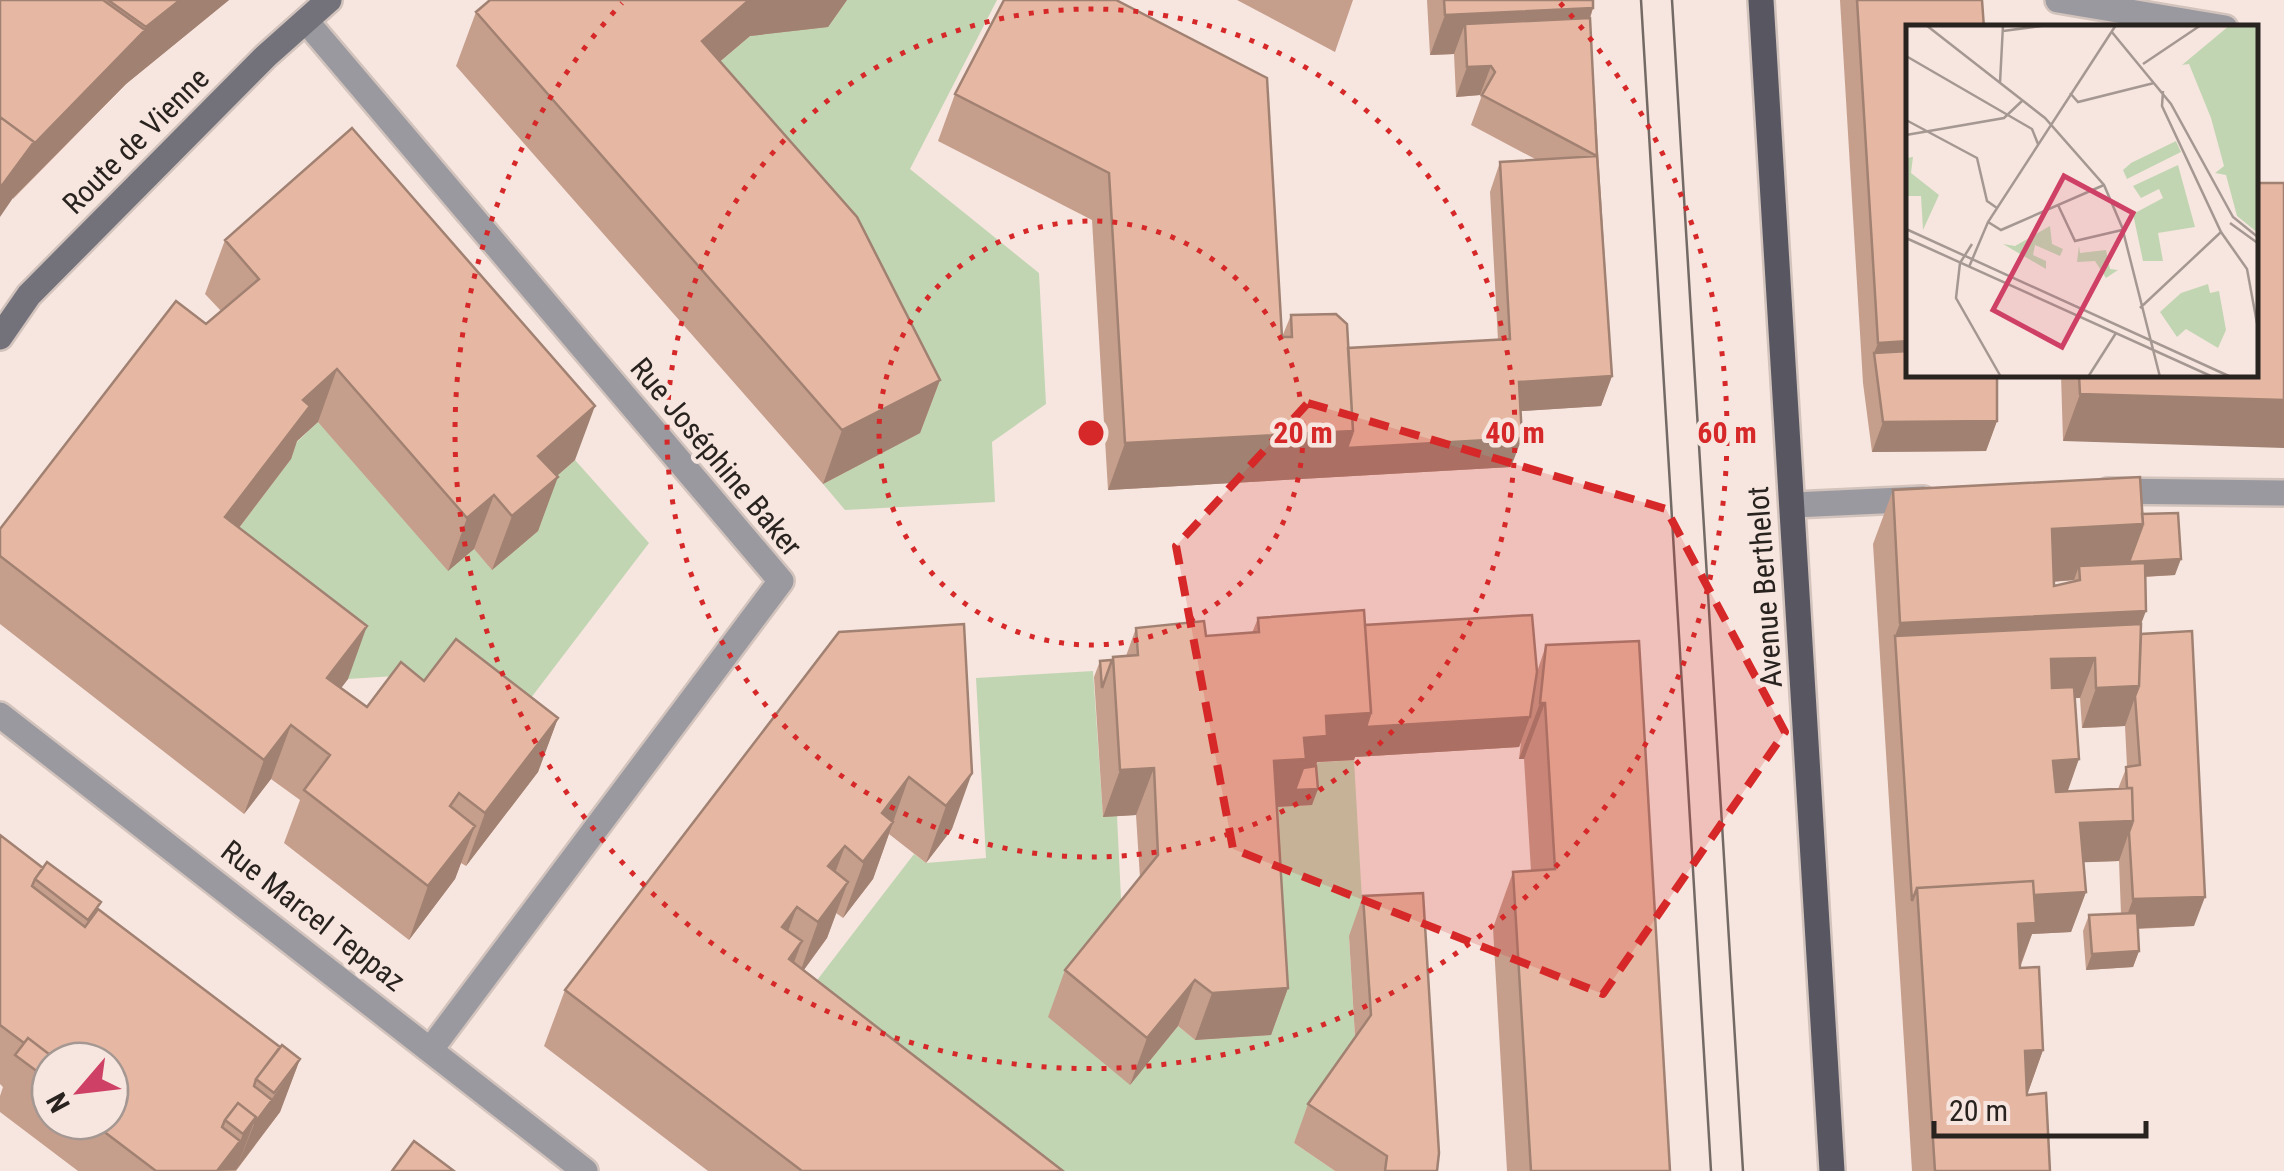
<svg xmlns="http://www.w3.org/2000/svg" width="2284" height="1171" font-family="'Roboto Condensed',sans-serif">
  <rect width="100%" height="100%" fill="#f7e6df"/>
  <path fill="#c2d5b3" d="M 847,0 L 997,0 L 910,169 L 1039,273 L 1046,404 L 992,442 L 995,502 L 845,510 L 823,484 L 920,432 L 682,94 L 750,36 Z
    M 318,422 L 474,549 L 492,569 L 519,509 L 575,460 L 649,543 L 498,741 L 412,675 L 348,679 L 206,571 L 290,460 L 284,454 Z
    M 1093,671 L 1103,816 L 1117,816 L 1130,1084 L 1178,1026 L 1195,1040 L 1270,1035 L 1257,808 L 1312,805 L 1309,763 L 1354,760 L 1364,935 L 1349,936 L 1356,1055 L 1294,1143 L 1335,1171 L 970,1171 L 811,988 L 914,854 L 926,863 L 986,858 L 976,678 Z"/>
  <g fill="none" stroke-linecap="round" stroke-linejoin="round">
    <g stroke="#d2c3bd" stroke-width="30">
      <path id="service" d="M 2058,0 L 2225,28"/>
    </g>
    <g stroke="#d2c3bd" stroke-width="30">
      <path id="pedestrian" d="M 2108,491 L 2284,493
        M 1794,505 L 1923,499"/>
    </g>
    <g stroke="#d2c3bd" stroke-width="30">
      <path id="minor" d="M 306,21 L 781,581 L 431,1049
        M 0,715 L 585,1171"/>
    </g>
    <g stroke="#d2c3bd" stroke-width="30">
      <path id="secondary" d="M 0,337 L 29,295 L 266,56 L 329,0"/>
    </g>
    <g stroke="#d2c3bd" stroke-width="30">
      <path id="primary" d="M 1761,0 L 1832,1171"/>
    </g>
    <use href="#service" stroke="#9a999f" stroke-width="25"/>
    <use href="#pedestrian" stroke="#9a999f" stroke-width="25"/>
    <use href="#minor" stroke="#9a999f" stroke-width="25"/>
    <use href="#secondary" stroke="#73727b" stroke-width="25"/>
    <use href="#primary" stroke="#585661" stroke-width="25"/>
    <path stroke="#746a65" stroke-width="2.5" d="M 1641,0 L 1711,1171
      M 1672,0 L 1743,1171"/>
  </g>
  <path fill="#c69e8c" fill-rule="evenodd" d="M 0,0 L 229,0 L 126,84 L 13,199 Z
    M 490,0 L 847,0 L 828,27 L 750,36 L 720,61 L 940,380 L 920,433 L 823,484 L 456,66 L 476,12 Z
    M 1004,0 L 1282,337 L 1291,315 L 1348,348 L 1498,340 L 1490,192 L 1500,162 L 1537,160 L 1471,125 L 1481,98 L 1480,95 L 1456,97 L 1454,54 L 1430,55 L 1427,0 L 1593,0 L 1593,8 L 1590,19 L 1612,376 L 1601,406 L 1520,411 L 1511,467 L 1108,490 L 1092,220 L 938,141 L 955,94 Z
    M 1237,0 L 1353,0 L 1335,52 Z
    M 1840,0 L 1982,0 L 1997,421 L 1986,451 L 1872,452 L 1863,383 Z
    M 225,240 L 575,460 L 557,476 L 538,531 L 492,570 L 474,549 L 448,571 L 318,422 L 297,441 L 291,459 L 239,528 L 348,679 L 341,688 L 367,707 L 424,681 L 558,718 L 538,772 L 466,866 L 461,863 L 455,879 L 409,940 L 284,843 L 300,800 L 271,779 L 244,814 L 0,624 L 0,529 L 206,324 L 221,311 L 205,294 Z
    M 2061,375 L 2256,375 L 2063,441 Z
    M 1893,490 L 2142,514 L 2175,575 L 2145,577 L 2141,634 L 2194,926 L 2138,929 L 2139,951 L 2133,967 L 2086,970 L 2083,931 L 2089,915 L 2121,914 L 2119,861 L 2083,862 L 2086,892 L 2071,932 L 2032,934 L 2020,968 L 2043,1050 L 2027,1095 L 2050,1171 L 1912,1171 L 1873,544 ZM 2074,580 L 2074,582 L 2054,586 L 2054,582 ZM 2075,698 L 2080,698 L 2082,728 L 2125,726 L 2127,766 L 2118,789 L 2067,792 Z
    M 1258,618 L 1365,625 L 1537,672 L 1546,645 L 1670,1171 L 1507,1171 L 1493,928 L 1513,872 L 1531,871 L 1524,759 L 1519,759 L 1521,742 L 1519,747 L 1355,757 L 1354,760 L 1317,762 L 1312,805 L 1277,807 L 1288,988 L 1271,1035 L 1195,1040 L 1178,1026 L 1130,1085 L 1048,1017 L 1065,970 L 1140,878 L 1136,815 L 1103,817 L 1094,677 L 1100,661 L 1112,660 L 1113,657 L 1126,656 L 1136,628 L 1206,636 L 1252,633 Z
    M 964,624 L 952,829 L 926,863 L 889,834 L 873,879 L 843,918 L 836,913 L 827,938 L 803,971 L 1063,1171 L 708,1171 L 544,1046 L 565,990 Z
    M 0,835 L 280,1047 L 300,1059 L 280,1112 L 236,1171 L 78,1171 L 0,1112 L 0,1096 L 3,1087 L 0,1084 ZM 50,1061 L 110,1121 L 50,1121 Z
    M 1363,896 L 1437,1171 L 1335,1171 L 1294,1143 L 1308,1104 L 1355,1037 L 1349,936 Z"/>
  <path fill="#a18172" d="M 180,0 L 229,0 L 126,84 L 13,198 L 0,217 L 0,188 L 34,142 L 146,27 Z
    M 749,0 L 847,0 L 828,27 L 750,36 L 682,94 L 702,41 Z
    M 1593,8 L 1579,48 L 1465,24 L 1454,54 L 1430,55 L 1445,15 Z
    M 1491,66 L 1480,95 L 1456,97 L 1467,67 Z
    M 1909,341 L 1909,375 L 1874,353 L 1878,343 Z
    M 337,369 L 318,422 L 297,441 L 291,459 L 206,571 L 225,517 L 303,400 Z
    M 1612,376 L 1601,406 L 1508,412 L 1519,382 Z
    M 940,380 L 920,433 L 823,484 L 842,430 Z
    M 2080,394 L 2284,400 L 2284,448 L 2063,441 Z
    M 595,406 L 575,460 L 519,509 L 538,456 Z
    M 1997,421 L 1986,451 L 1872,452 L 1883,422 Z
    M 1353,431 L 1522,438 L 1511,467 L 1108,490 L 1125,443 Z
    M 558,477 L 538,531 L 492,570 L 512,516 Z
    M 494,495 L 474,549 L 448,571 L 467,518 Z
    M 2143,524 L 2181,559 L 2175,575 L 2080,580 L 2079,566 L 2074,580 L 2032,583 L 2052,529 Z
    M 2146,611 L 2126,664 L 2095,658 L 2080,698 L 2037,699 L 1895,636 L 1900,623 Z
    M 367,626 L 348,679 L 308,732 L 327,678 Z
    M 2139,686 L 2125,726 L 2082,728 L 2096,688 Z
    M 1540,703 L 1545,703 L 1524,759 L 1519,759 Z
    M 1371,713 L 1530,717 L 1519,747 L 1355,757 L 1354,760 L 1317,762 L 1310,783 L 1318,789 L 1312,805 L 1257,808 L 1274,761 L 1304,738 L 1326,716 Z
    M 558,718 L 538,772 L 466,866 L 485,813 Z
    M 291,725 L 271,779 L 244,814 L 264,760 Z
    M 2079,759 L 2065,799 L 2039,801 L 2053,761 Z
    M 1154,768 L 1136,815 L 1103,817 L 1120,770 Z
    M 972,773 L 952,829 L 926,863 L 946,806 Z
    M 909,777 L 873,879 L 843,918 L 882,813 Z
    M 2133,821 L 2119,861 L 2065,863 L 2080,823 Z
    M 475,826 L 455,879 L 409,940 L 428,886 Z
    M 845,846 L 824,903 L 828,866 Z
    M 848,882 L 827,938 L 798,978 L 818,922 Z
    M 2086,892 L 2071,932 L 2032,934 L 2016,977 L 1918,901 Z
    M 2205,897 L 2194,926 L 2122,929 L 2133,899 Z
    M 797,907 L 776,964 L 782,927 Z
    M 802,941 L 781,997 L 789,959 Z
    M 2139,951 L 2133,967 L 2086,970 L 2092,954 Z
    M 1195,980 L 1178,1026 L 1130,1085 L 1147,1038 Z
    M 1288,988 L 1271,1035 L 1195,1040 L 1212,993 Z
    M 2043,1050 L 2024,1104 L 2025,1051 Z
    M 300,1059 L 280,1112 L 236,1170 L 254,1124 Z
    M 256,1117 L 236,1170 L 217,1171 L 240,1141 L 243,1134 Z"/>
  <path fill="#e6b8a3" stroke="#a18172" stroke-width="2.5" d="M 0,0 L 103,0 L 145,30 L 33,145 L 34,142 L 0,117 Z
    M 108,0 L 180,0 L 146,27 Z
    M 490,0 L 749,0 L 702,41 L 857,217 L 940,380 L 842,430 L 476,12 Z
    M 1004,0 L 1116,0 L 1267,78 L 1282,337 L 1292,337 L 1291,315 L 1336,314 L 1347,324 L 1353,431 L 1125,443 L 1109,173 L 955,94 Z
    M 1444,0 L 1593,0 L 1593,8 L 1445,15 Z
    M 1857,0 L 1982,0 L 1984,28 L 1909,28 L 1909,341 L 1878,343 Z
    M 1590,18 L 1597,156 L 1482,95 L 1495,72 L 1491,66 L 1467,67 L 1465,24 Z
    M 0,117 L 34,142 L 0,188 Z
    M 352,128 L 595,406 L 538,456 L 558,477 L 512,516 L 494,495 L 467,518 L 337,369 L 303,400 L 310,406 L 225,517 L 367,626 L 327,678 L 367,707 L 401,662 L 424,681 L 456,639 L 558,718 L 485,813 L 459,793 L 450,806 L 475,826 L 428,886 L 304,790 L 330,755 L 291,725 L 264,760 L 0,556 L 0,529 L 176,301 L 206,324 L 259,279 L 225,240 Z
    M 1597,156 L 1612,376 L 1519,382 L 1522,438 L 1347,448 L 1353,431 L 1348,348 L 1510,339 L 1500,162 Z
    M 2256,183 L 2284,183 L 2284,400 L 2080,394 L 2079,375 L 2256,375 Z
    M 1909,351 L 1909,375 L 1997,375 L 1997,421 L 1883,422 L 1874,353 Z
    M 2140,477 L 2143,524 L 2052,529 L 2054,586 L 2080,580 L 2079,566 L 2145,563 L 2146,611 L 1900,623 L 1893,490 Z
    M 2178,513 L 2181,559 L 2129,562 L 2143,524 L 2142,514 Z
    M 1364,610 L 1371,713 L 1326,716 L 1327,736 L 1304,738 L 1306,759 L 1274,761 L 1288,988 L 1212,993 L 1195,980 L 1147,1038 L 1065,970 L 1158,855 L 1154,768 L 1120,770 L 1113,657 L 1138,655 L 1136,628 L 1204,621 L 1206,636 L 1232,634 L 1259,632 L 1258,618 Z
    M 1532,615 L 1537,672 L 1530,717 L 1366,727 L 1371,711 L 1365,625 Z
    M 964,624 L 972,773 L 946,806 L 909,777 L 882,813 L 893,822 L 863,862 L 845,846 L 828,866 L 848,882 L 818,922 L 797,907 L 782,927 L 802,941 L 789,959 L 1063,1171 L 802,1171 L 565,990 L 839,632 Z
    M 2141,624 L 2139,686 L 2096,688 L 2095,658 L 2051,659 L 2052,688 L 2074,687 L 2079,759 L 2053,761 L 2056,792 L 2132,788 L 2133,821 L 2080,823 L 2086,892 L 2034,895 L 2033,881 L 1917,888 L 1912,901 L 1895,636 Z
    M 2192,631 L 2205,897 L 2133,899 L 2129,832 L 2133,821 L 2132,788 L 2127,788 L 2126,767 L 2140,765 L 2135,696 L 2139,686 L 2141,634 Z
    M 1639,641 L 1670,1171 L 1531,1171 L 1513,872 L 1555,869 L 1545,703 L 1540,703 L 1546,645 Z
    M 1112,660 L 1102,688 L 1100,661 Z
    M 1316,766 L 1318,789 L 1295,790 L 1303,768 Z
    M 0,835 L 43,868 L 35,879 L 32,886 L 85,927 L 98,909 L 280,1047 L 256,1079 L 254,1086 L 272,1100 L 254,1124 L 256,1117 L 238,1103 L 225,1120 L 222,1127 L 240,1141 L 217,1171 L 156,1171 L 90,1121 L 110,1121 L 110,1061 L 58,1061 L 28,1038 L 24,1043 L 0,1025 Z
    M 47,862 L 101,902 L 88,920 L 35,879 Z
    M 2033,881 L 2036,923 L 2018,924 L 2020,968 L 2039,967 L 2043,1050 L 2025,1051 L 2027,1095 L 2046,1093 L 2050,1171 L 1935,1171 L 1917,888 Z
    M 1423,893 L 1439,1153 L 1437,1171 L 1385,1171 L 1387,1156 L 1308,1104 L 1371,1015 L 1363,896 Z
    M 2137,913 L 2139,951 L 2092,954 L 2089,915 Z
    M 28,1038 L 58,1061 L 50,1061 L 50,1081 L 15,1055 Z
    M 282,1045 L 300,1059 L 274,1093 L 256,1079 Z
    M 238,1103 L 256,1117 L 243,1134 L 225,1120 Z
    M 414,1141 L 454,1171 L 392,1171 Z"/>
  <path fill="#d62828" fill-opacity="0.2" stroke="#d62828" stroke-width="8" stroke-dasharray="20 12" stroke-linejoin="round" d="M 1308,403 L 1666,509 L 1785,732 L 1603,994 L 1233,849 L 1176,546 Z"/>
  <g fill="none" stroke="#d62828" stroke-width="5" stroke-dasharray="5 10">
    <circle cx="1091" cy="433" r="212"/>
    <circle cx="1091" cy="433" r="424"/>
    <path d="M1560 3A636 636 0 1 1 622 3"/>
  </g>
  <g text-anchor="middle" stroke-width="9" stroke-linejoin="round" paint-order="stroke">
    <g font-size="30" fill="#292320" stroke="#f7e6df">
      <text transform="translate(136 141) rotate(-45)" y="10">Route de Vienne</text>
      <text transform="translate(716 457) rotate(50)" y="10">Rue Joséphine Baker</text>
      <text transform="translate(1765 587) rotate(-94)" y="10">Avenue Berthelot</text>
      <text transform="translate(313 916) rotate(38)" y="10">Rue Marcel Teppaz</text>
    </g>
  </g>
  <g transform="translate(1906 25)">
    <rect width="352" height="352" fill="#f7e6df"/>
    <path d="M 324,0 L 352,0 L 352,208 L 331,191 L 320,150 L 309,148 L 318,141 L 305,93 L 283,39 L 276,40 ZM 270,116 L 275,127 L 221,154 L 217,145 L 225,138 ZM 7,132 L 5,148 L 33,170 L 17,205 L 15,171 L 1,171 L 0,133 ZM 272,140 L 289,202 L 252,208 L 257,236 L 237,236 L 227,189 L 257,173 L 253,164 L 235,173 L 227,161 ZM 144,201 L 146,219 L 157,224 L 154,231 L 129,220 L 127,230 L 140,236 L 140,244 L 97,219 L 109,221 ZM 173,221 L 174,228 L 200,225 L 204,244 L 212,245 L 200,253 L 189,236 L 171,237 ZM 302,259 L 304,268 L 313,266 L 320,305 L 312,323 L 280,304 L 271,312 L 254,287 L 275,268 Z" fill="#c2d5b3"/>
    <path fill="none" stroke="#a59893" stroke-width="2.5" d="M 20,0 L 139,93 L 198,160 L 216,202 L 254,352M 97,6 L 142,0M 205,6 L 265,79 L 327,192 L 353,213M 0,31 L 126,104 L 132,119M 237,39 L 295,0M 94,58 L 97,0M 257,66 L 256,81 L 315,207 L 341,244 L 353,309M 164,68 L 172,77 L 248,58M 0,95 L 71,133 L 81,176 L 91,183M 0,110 L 98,93 L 117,75M 152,180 L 169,216 L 216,205M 82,197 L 95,205 L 198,160M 324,198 L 353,219M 0,204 L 325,352M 0,213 L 307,352M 66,219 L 54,238 L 50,273 L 95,352M 63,242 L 82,197 L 210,0M 234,283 L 315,207M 182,352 L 210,308"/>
    <path fill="#cf4066" fill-opacity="0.15" stroke="#cf4066" stroke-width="5" d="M 158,151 L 227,188 L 156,322 L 87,285 Z"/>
    <rect width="352" height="352" fill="none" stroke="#292320" stroke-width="5"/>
  </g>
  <circle cx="1091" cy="433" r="15" fill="#d62828" stroke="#f7e6df" stroke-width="5"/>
  <g font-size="30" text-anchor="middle" font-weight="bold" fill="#d62828" stroke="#f7e6df" stroke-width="9" stroke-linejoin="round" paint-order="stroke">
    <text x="1303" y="443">20 m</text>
    <text x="1515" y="443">40 m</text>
    <text x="1727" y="443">60 m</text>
  </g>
  <g transform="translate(80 1091) rotate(242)"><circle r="48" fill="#f7e6df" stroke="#a59893" stroke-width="2.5"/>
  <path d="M0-8L18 38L0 25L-18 38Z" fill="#cf4066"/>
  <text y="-15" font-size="28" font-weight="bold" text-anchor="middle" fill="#292320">N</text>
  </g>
  <path d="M1934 1121v15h212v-15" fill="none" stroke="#292320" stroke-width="5"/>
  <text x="1949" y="1121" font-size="30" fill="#292320" stroke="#f7e6df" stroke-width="8" paint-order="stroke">20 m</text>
</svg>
